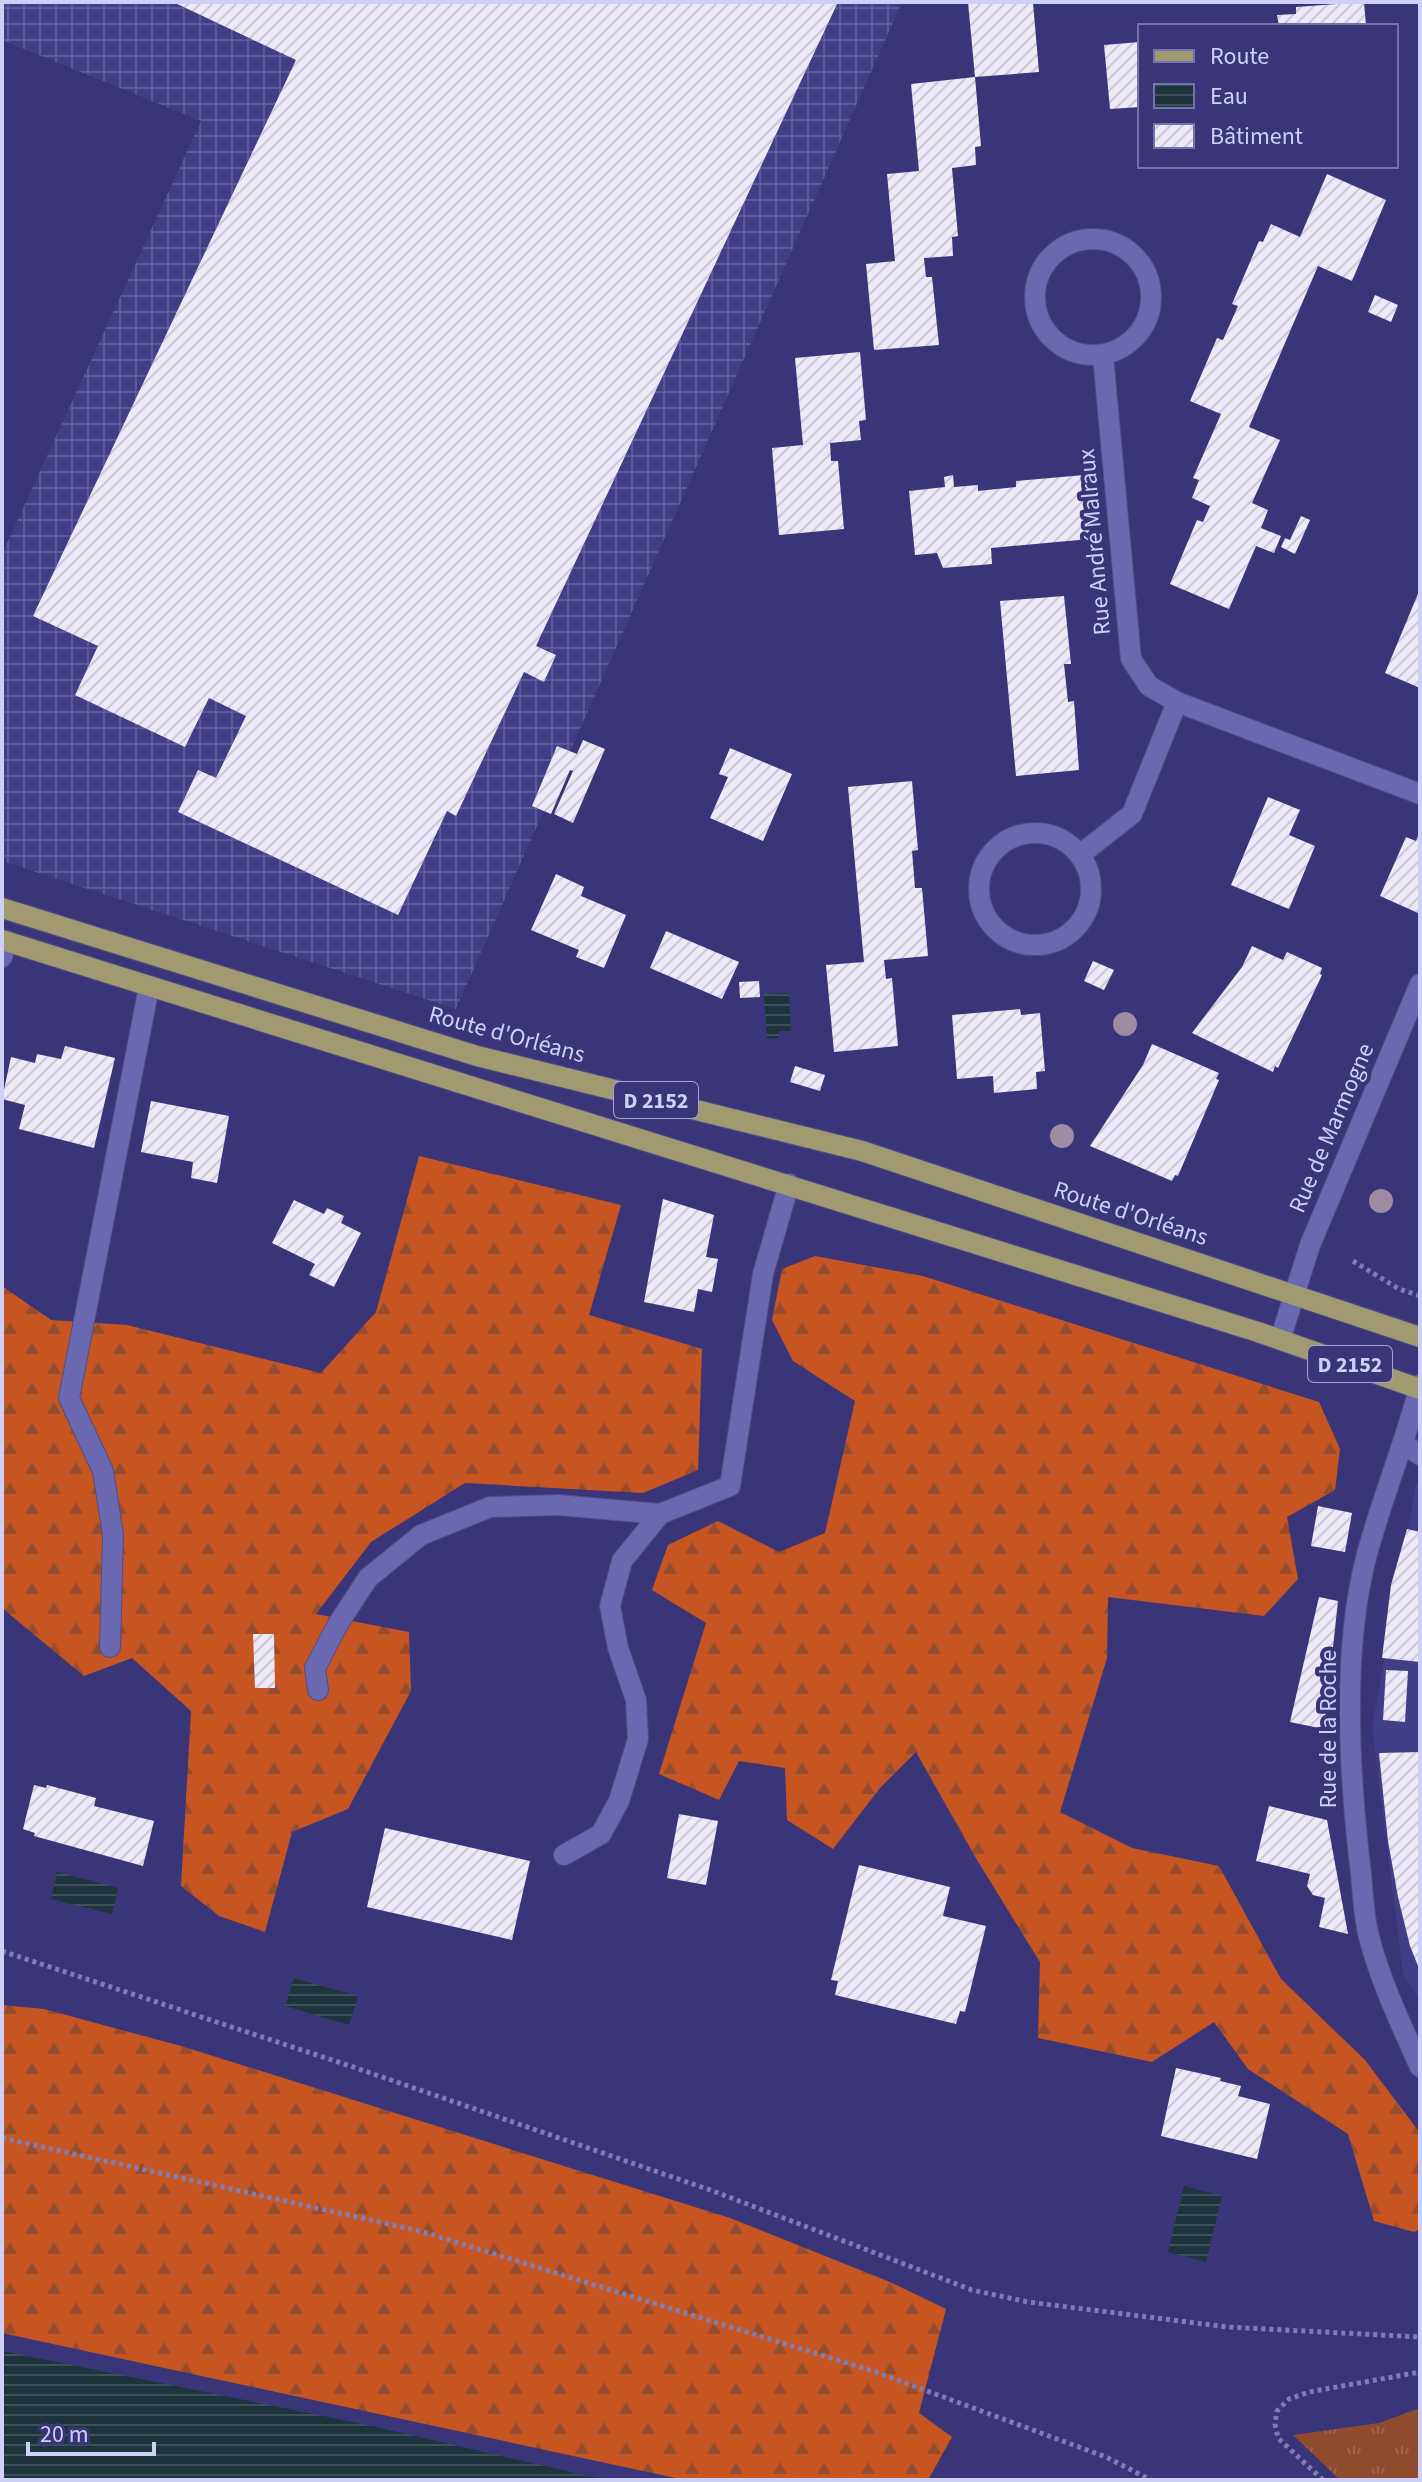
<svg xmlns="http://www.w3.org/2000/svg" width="1422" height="2482" font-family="'Source Sans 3',sans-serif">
  <defs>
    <pattern id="industrial-grid" width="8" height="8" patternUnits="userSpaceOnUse" patternTransform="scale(2)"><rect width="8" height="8" fill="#423d87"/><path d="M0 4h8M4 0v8" fill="none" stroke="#5c5899"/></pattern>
    <pattern id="grass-tufts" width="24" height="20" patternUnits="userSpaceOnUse" patternTransform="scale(2)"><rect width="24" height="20" fill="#904b2f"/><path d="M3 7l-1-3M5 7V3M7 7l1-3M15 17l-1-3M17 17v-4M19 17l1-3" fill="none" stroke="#9e644e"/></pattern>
    <pattern id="forest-firs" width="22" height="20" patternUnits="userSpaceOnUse" patternTransform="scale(2)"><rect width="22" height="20" fill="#c65521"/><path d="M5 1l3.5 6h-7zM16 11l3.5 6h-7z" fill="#964d2f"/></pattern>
    <pattern id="water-rules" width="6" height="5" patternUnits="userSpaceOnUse" patternTransform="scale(2)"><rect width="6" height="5" fill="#1e343c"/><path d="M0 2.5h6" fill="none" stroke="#3e5059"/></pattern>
    <pattern id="building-hatch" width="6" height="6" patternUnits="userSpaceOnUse" patternTransform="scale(2)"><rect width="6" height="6" fill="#eee9f8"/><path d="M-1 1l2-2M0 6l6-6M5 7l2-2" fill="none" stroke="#cbc7d5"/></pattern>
  </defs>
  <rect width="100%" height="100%" fill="#3a3578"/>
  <path fill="#423d87" d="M 1420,1483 L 1420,2000 L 1403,1974 L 1372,1727 L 1416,1484 Z"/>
  <path fill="url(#industrial-grid)" d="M 2,2 L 902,2 L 456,1009 L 2,861 L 2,554 L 201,121 L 2,40 Z"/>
  <path fill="url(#grass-tufts)" d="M 1420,2408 L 1420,2480 L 1340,2480 L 1293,2435 L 1379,2423 Z"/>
  <path fill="url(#forest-firs)" d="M 419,1156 L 621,1205 L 589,1315 L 702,1349 L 698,1470 L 643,1493 L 465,1483 L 371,1542 L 316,1614 L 409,1632 L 411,1691 L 348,1809 L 292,1832 L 265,1932 L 219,1916 L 181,1886 L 191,1711 L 132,1658 L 84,1676 L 2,1608 L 2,1286 L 51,1320 L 127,1325 L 321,1373 L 376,1312 Z
    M 815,1256 L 923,1276 L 1319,1402 L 1340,1449 L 1335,1490 L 1287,1517 L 1298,1579 L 1264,1616 L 1108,1597 L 1107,1658 L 1060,1812 L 1132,1848 L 1219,1866 L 1281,1979 L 1365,2060 L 1420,2133 L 1420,2229 L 1414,2232 L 1374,2221 L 1348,2134 L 1248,2069 L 1214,2022 L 1152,2062 L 1038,2038 L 1040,1962 L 977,1860 L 916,1752 L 880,1788 L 833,1849 L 787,1820 L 785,1768 L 739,1761 L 719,1800 L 659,1774 L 706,1623 L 652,1590 L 668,1545 L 718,1521 L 779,1552 L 825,1533 L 855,1401 L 793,1361 L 772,1320 L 782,1269 Z
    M 2,2005 L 44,2009 L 181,2046 L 730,2218 L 890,2282 L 946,2309 L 919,2413 L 952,2437 L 928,2480 L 685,2480 L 2,2333 Z"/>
  <path fill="url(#water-rules)" d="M 789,993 L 791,1031 L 779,1031 L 779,1038 L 767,1039 L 764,994 Z
    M 57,1872 L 118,1888 L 112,1914 L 51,1899 Z
    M 294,1978 L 358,1996 L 349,2025 L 285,2006 Z
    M 1184,2186 L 1222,2196 L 1206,2262 L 1168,2252 Z
    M 2,2351 L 363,2424 L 606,2480 L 2,2480 Z"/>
  <path fill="url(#building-hatch)" d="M 173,2 L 838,2 L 536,646 L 556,655 L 544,682 L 524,672 L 456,816 L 447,811 L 398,915 L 178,812 L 198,770 L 216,778 L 246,716 L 209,698 L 185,747 L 75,695 L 98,646 L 33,616 L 296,60 Z
    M 968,2 L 1033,3 L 1039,72 L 975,77 L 981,146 L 975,147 L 976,165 L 952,168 L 958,236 L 952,237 L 953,256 L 924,258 L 926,277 L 932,277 L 939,345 L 874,350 L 866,264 L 895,261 L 887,174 L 919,171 L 911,84 L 975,77 Z
    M 1364,2 L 1366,26 L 1279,26 L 1277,15 L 1296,14 L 1296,7 Z
    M 1140,42 L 1140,107 L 1110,109 L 1104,45 Z
    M 1327,174 L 1386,200 L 1352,281 L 1318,266 L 1249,427 L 1280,440 L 1252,503 L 1268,510 L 1261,528 L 1281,536 L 1274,553 L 1256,546 L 1229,609 L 1170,584 L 1197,520 L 1203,522 L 1210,506 L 1192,498 L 1199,480 L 1193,478 L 1221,414 L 1190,401 L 1217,338 L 1223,340 L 1230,324 L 1238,306 L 1232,304 L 1259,241 L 1263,242 L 1271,224 L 1300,237 Z
    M 1375,295 L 1398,305 L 1391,322 L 1368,312 Z
    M 860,352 L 866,420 L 859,421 L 861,440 L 830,443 L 831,461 L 838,461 L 844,529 L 779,535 L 772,448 L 803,445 L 795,358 Z
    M 953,475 L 954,487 L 978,485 L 978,491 L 1016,487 L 1016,481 L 1084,475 L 1090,539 L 991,548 L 992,564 L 943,568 L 937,553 L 915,555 L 909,491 L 945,487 L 944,477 Z
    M 1301,516 L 1310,520 L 1295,554 L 1281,547 L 1285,538 L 1290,540 Z
    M 1420,589 L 1420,688 L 1385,673 Z
    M 1064,596 L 1071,664 L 1064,664 L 1068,702 L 1074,701 L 1079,770 L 1016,776 L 1000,601 Z
    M 583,740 L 605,749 L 573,823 L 554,814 L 573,771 L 570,770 L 551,814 L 532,806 L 557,746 L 577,754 Z
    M 730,748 L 792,774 L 763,841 L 710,818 L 728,777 L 719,774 Z
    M 912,781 L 918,850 L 912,851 L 915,888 L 922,888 L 928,956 L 884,960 L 886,979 L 892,978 L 898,1046 L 834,1052 L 826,965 L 864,962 L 848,787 Z
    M 1268,797 L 1300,810 L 1289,835 L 1315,846 L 1289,909 L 1231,885 Z
    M 1420,831 L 1420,907 L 1418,913 L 1380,896 L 1406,837 L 1416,841 Z
    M 556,874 L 584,887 L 581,896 L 626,915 L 604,968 L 576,957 L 579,950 L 531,930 Z
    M 666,931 L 739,962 L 722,999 L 650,968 Z
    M 1252,946 L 1283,960 L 1287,952 L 1322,968 L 1320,974 L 1322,975 L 1278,1068 L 1275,1066 L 1273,1072 L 1192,1033 L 1242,967 Z
    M 1093,961 L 1114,970 L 1104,990 L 1084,981 Z
    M 759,981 L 760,997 L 740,998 L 739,982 Z
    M 1020,1009 L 1021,1015 L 1040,1013 L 1045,1071 L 1036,1072 L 1037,1089 L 994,1093 L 993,1076 L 957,1079 L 952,1015 Z
    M 1152,1044 L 1219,1073 L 1216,1079 L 1219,1080 L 1178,1176 L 1175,1175 L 1172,1181 L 1090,1146 L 1143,1065 Z
    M 65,1046 L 115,1058 L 94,1148 L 19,1129 L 25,1105 L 2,1099 L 11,1057 L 35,1063 L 37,1054 L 61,1059 Z
    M 795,1066 L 825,1075 L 820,1091 L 790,1082 Z
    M 151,1101 L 229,1116 L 217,1183 L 191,1178 L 193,1162 L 141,1152 Z
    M 663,1199 L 714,1215 L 706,1257 L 718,1259 L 712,1292 L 698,1289 L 694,1312 L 644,1302 Z
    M 294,1200 L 324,1214 L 327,1208 L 344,1216 L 341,1223 L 361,1233 L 334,1287 L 309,1275 L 315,1264 L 272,1243 Z
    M 1318,1506 L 1352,1513 L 1345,1552 L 1311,1546 Z
    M 1407,1529 L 1420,1532 L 1420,1662 L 1382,1658 L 1391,1585 Z
    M 1319,1597 L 1338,1601 L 1324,1729 L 1290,1722 Z
    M 253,1634 L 274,1634 L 275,1688 L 255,1688 Z
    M 1386,1670 L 1408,1671 L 1405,1722 L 1383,1720 Z
    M 1420,1752 L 1420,1971 L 1410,1946 L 1398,1897 L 1388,1841 L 1379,1753 Z
    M 34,1785 L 46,1788 L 47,1785 L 96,1798 L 94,1806 L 154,1821 L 143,1866 L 34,1836 L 35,1833 L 23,1829 Z
    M 1269,1806 L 1327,1820 L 1348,1934 L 1319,1927 L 1325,1898 L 1313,1895 L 1307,1886 L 1310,1874 L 1256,1861 Z
    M 679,1814 L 718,1821 L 706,1885 L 667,1878 Z
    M 385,1828 L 530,1861 L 512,1940 L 367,1907 Z
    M 859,1865 L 950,1887 L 943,1916 L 986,1926 L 965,2012 L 960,2011 L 956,2024 L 835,1995 L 838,1981 L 831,1980 Z
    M 1176,2068 L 1221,2078 L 1220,2081 L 1241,2086 L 1238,2096 L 1270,2104 L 1257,2159 L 1161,2136 Z"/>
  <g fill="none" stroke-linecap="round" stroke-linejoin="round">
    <g stroke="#524d86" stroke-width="22">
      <path id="lane" d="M 2,957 L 7,941
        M 1404,1444 L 1420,1455
        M 110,1647 L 113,1535 L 103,1471 L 69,1398 L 149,987
        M 318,1690 L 315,1668 L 338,1624 L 368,1578 L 421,1535 L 490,1507 L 558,1505 L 660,1514
        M 564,1855 L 601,1834 L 619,1801 L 638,1739 L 636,1700 L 618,1648 L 610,1606 L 622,1561 L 660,1514 L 730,1486 L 763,1274 L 789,1184"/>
    </g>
    <g stroke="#524d86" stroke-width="22">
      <path id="street" d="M1035 297a58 58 0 1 1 116 0a58 58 0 1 1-116 0Z
        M 1103,356 L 1131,659 L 1149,686 L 1177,702 L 1420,794
        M979 889a56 56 0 1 1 112 0a56 56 0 1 1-112 0Z
        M 1081,854 L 1132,814 L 1177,702
        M 1420,1385 C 1405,1444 1381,1500 1366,1558 C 1342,1651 1349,1771 1360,1865 C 1363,1889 1363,1914 1369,1937 C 1381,1983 1401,2024 1420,2067"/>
    </g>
    <g stroke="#524d86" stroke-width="22">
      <path id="secondary" d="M 1280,1340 L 1310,1245 L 1420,984"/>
    </g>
    <g stroke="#524d86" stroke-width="22">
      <path id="primary" d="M 2,908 L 477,1056 L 862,1151 L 1420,1337
        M 2,940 L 1258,1332 L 1420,1389"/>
    </g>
    <path stroke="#7f7db4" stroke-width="5" stroke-dasharray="4 4" stroke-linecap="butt" d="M 1353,1261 L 1399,1289 L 1420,1296
      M 2,1951 L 356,2068 L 713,2191 L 972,2290 L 1028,2302 L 1227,2327 L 1420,2337
      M 2,2138 L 420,2231 L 873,2371 L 1106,2457 L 1151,2480
      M 1323,2480 L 1278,2438 L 1275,2424 L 1277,2411 L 1289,2399 L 1309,2392 L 1420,2372"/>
    <use href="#lane" stroke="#6968b0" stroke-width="20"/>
    <use href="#street" stroke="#6968b0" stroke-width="20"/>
    <use href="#secondary" stroke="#6968b0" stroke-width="20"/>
    <use href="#primary" stroke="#a19970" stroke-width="20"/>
  </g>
  <g fill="#9f8ca3">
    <circle cx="1125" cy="1024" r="12"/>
    <circle cx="1062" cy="1136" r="12"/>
    <circle cx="1381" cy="1201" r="12"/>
  </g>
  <g text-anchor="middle" stroke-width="8" stroke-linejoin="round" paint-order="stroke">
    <g fill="#3a3578" stroke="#a2a2d2" stroke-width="2">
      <rect x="614" y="1082" width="84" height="36" rx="6"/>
      <rect x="1308" y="1346" width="84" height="36" rx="6"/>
    </g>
    <g font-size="22" font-weight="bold" fill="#ced0f8">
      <text x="656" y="1108">D 2152</text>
      <text x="1350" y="1372">D 2152</text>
    </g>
    <g font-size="24" fill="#ced0f8" stroke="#3a3578">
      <text transform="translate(1094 542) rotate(-95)" y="8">Rue André Malraux</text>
      <text transform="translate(507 1034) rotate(15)" y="8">Route d'Orléans</text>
      <text transform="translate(1331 1128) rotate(-67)" y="8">Rue de Marmogne</text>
      <text transform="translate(1131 1213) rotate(18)" y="8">Route d'Orléans</text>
      <text transform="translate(1328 1729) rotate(-90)" y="8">Rue de la Roche</text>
    </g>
  </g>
  <rect width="1422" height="2482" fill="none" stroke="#ced0f8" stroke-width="8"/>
  <rect x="1138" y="24" width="260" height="144" fill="#3a3578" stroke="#7573ab" stroke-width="2"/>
  <rect x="1154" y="50" width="40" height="12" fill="#a19970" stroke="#7573ab" stroke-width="2"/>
  <text x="1210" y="64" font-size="24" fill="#ced0f8">Route</text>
  <rect x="1154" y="84" width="40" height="24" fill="url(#water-rules)" stroke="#7573ab" stroke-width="2"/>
  <text x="1210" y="104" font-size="24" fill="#ced0f8">Eau</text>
  <rect x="1154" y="124" width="40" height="24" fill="url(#building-hatch)" stroke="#7573ab" stroke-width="2"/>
  <text x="1210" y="144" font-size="24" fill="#ced0f8">Bâtiment</text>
  <path d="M28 2442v12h126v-12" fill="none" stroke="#ced0f8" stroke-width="4"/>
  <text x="40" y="2442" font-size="24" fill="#ced0f8" stroke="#3a3578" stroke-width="6" paint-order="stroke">20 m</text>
</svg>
